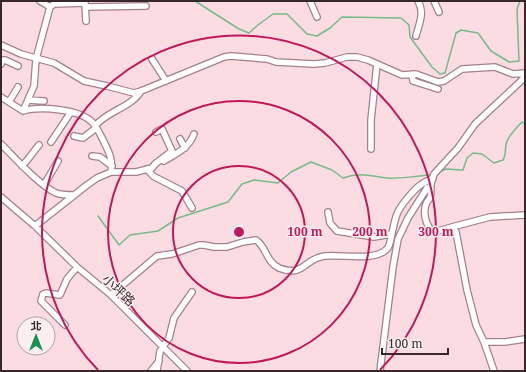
<svg xmlns="http://www.w3.org/2000/svg" width="526" height="372" font-family="'Noto Serif','Noto Sans TC',serif">
  <rect width="100%" height="100%" fill="#fbdce3"/>
  <g fill="none" stroke-linecap="round" stroke-linejoin="round">
    <path stroke="#76ba8a" stroke-width="1.5" d="M 195,1 L 239,29 L 249,33 L 258,25 L 273,14 L 287,14 L 307,34 L 317,36 L 330,28 L 342,17 L 401,18 L 409,25 L 410,37 L 432,67 L 440,74 L 445,73 L 456,33 L 461,30 L 478,33 L 491,51 L 509,62 L 519,61 L 517,9 L 520,1
      M 439,172 L 446,169 L 463,170 L 467,158 L 473,153 L 482,154 L 494,163 L 503,160 C 506,155 505,150 506,144 C 508,136 516,128 522,122 L 525,124
      M 98,216 L 119,245 L 130,235 L 158,231 L 178,218 L 228,202 L 242,184 L 254,180 L 278,183 L 291,172 L 311,162 L 332,170 L 343,178 C 360,172 370,176 387,178 C 393,179 426,176 432,174"/>
    <g stroke="#a4818a" stroke-width="8">
      <path id="minor" d="M 40,1 L 50,7 L 54,4 L 85,3
        M 310,1 L 317,17
        M 434,1 L 439,12
        M 85,3 L 86,21
        M 86,7 L 146,6
        M 416,36 C 419,24 425,13 418,1
        M 1,45 L 21,54 L 54,63 L 84,81 L 107,86 L 134,93 L 141,91 L 224,57 L 231,56 L 267,59 L 276,62 L 314,64 L 325,63 L 347,57 L 357,57 L 368,60 L 402,75 L 416,74 L 438,82 L 444,81 L 462,69 L 495,67 L 513,74 L 525,73
        M 152,59 L 166,81
        M 1,64 L 3,60 L 5,60 L 18,66
        M 412,74 L 413,81 L 438,89
        M 1,97 L 23,111 C 40,106 79,109 92,122 C 97,127 100,134 103,140 C 109,152 113,159 111,172 L 97,178 L 87,185 L 35,226
        M 28,100 L 44,101
        M 9,102 L 18,87
        M 23,111 L 34,86 L 36,59 L 50,7
        M 95,126 C 107,111 132,107 141,91
        M 74,136 L 83,138 L 96,128
        M 180,139 L 185,148
        M 51,142 L 71,112
        M 1,144 C 15,158 38,184 56,193 C 61,195 68,195 74,195
        M 371,149 L 371,120 L 377,64
        M 92,156 L 100,157 L 112,166
        M 164,161 C 176,154 189,148 194,134
        M 22,166 C 29,159 33,152 39,145
        M 147,169 L 153,176 L 182,191 L 192,208
        M 111,172 L 136,172 L 152,168 L 155,164 L 172,151 L 162,129 L 156,132
        M 433,178 C 429,184 432,191 430,198 C 429,200 427,201 426,204 C 423,213 425,221 430,229 L 438,231 L 452,227 L 456,232 L 467,290 L 476,325 L 484,342 L 505,342 L 525,339
        M 432,181 L 434,174 L 458,148 L 475,124 L 521,81 L 525,76
        M 44,185 L 58,161
        M 1,197 L 35,226 L 77,267 L 111,295 L 187,371
        M 328,212 L 330,223 L 337,231 L 374,237 L 391,234
        M 452,227 L 490,217 L 525,215
        M 111,295 L 157,256 L 172,254 L 199,245 L 204,245 L 214,247 L 227,247 L 243,242 L 256,240 C 266,246 266,262 279,268 C 304,278 304,258 325,256 C 343,254 374,262 387,249 C 391,245 391,235 393,229 C 394,224 395,219 397,214 C 400,206 415,188 422,184 C 425,182 429,180 433,178
        M 65,325 L 41,301 L 43,294 L 46,293 L 60,295 L 67,279 L 77,267
        M 484,342 L 494,371
        M 151,371 L 159,361
        M 157,371 L 160,351 L 169,338 L 174,318 L 192,292
        M 380,371 L 393,267 L 398,239 L 408,218 L 427,188"/>
    </g>
    <use href="#minor" stroke="#fff" stroke-width="5.5"/>
  </g>
  <g fill="none" stroke="#c2185b" stroke-width="2">
    <circle cx="239" cy="232" r="66"/>
    <circle cx="239" cy="232" r="131"/>
    <path d="M98 370A197 197 0 1 1 380 370"/>
  </g>
  <g text-anchor="middle" stroke-width="3" stroke-linejoin="round" paint-order="stroke">
    <g font-size="13" fill="#36282b" stroke="#fdeef1">
      <text transform="translate(119 290) rotate(43)" y="5">小坪路</text>
    </g>
  </g>
  <circle cx="239" cy="232" r="6" fill="#c2185b" stroke="#fdeef1" stroke-width="2"/>
  <g font-size="12" text-anchor="middle" font-weight="bold" fill="#c2185b" stroke="#fdeef1" stroke-width="3" stroke-linejoin="round" paint-order="stroke">
    <text x="305" y="236">100 m</text>
    <text x="370" y="236">200 m</text>
    <text x="436" y="236">300 m</text>
  </g>
  <rect width="526" height="372" fill="none" stroke="#36282b" stroke-width="4"/>
  <g transform="translate(36 336)"><circle r="19" fill="#fdeef1" stroke="#ad9fa2"/>
  <path d="M0-3L7 15L0 10L-7 15Z" fill="#14924f"/>
  <text y="-6" font-size="11" font-weight="bold" text-anchor="middle" fill="#36282b">北</text>
  </g>
  <path d="M382 348v6h66v-6" fill="none" stroke="#36282b" stroke-width="2"/>
  <text x="388" y="348" font-size="12" fill="#36282b" stroke="#fdeef1" stroke-width="3" paint-order="stroke">100 m</text>
</svg>
